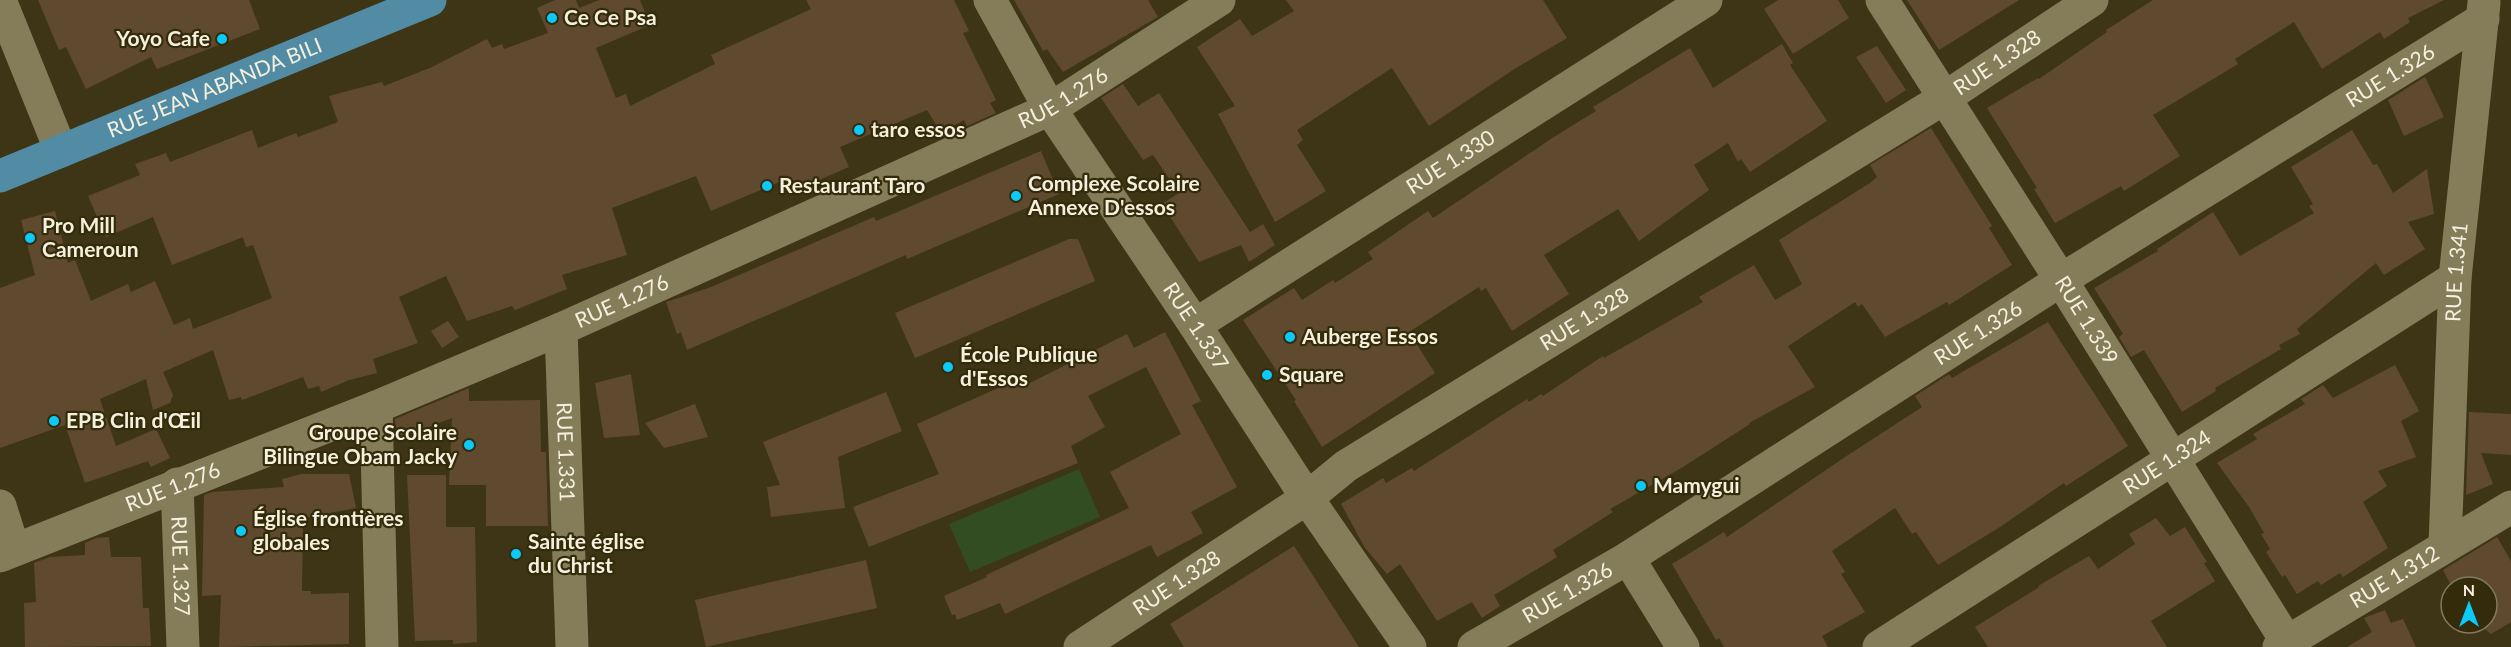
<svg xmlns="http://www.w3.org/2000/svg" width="2511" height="647" font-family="Lato,sans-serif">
  <rect width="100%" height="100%" fill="#3e3516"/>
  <path fill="#334d22" d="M 1079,469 L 1100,517 L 970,572 L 949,524 Z"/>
  <path fill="#5f4a30" d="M 38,0 L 249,0 L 260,29 L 157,69 L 151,57 L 86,89 L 66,47 L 59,50 Z
    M 555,0 L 576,0 L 579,8 L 599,0 L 640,0 L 650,25 L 596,48 L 616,98 L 626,94 L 630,106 L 715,64 L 711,55 L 811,9 L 806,0 L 954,0 L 969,31 L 963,33 L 996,100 L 990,103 L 996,113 L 967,126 L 964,120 L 941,133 L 927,110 L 840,147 L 849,167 L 789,193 L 784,180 L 711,211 L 696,176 L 612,208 L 627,255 L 562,275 L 567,289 L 515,310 L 512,306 L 467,321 L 446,276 L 399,297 L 418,343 L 373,359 L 377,373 L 349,380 L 321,392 L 319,386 L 308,389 L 303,377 L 242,400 L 241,397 L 229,400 L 213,350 L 163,372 L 173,395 L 170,403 L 153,410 L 146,379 L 100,399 L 116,446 L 156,429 L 170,458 L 151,467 L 148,461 L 85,483 L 65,425 L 0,448 L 0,288 L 35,275 L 21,220 L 55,211 L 68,263 L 75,260 L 91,301 L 128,284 L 131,292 L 155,281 L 174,325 L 190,318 L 193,329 L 272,298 L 253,245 L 246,247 L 243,237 L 172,265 L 153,217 L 106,237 L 88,196 L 140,175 L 135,164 L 166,153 L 170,162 L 252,130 L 258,148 L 296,133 L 298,137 L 338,122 L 329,96 L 382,82 L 384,86 L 432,67 L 487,39 L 492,48 L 502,44 L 504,49 L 548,33 L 537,8 Z
    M 1014,0 L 1148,0 L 1158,17 L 1063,72 L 1047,49 L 1043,51 Z
    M 1286,0 L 1543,0 L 1567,38 L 1516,68 L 1429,126 L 1392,68 L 1297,130 L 1303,140 L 1297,145 L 1326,191 L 1275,222 L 1218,114 L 1235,106 L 1197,47 L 1240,19 L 1252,36 L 1294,11 Z
    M 1778,0 L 1838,0 L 1849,18 L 1793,54 L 1764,9 Z
    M 1907,0 L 2019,0 L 1939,50 Z
    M 2153,0 L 2444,0 L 2408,18 L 2410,22 L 2384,39 L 2380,32 L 2322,69 L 2294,22 L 2235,59 L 2238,64 L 2153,115 L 2180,156 L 2124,191 L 2121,186 L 2055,223 L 2034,189 L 2037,188 L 1987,108 L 2038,78 L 2039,79 L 2107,32 L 2106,30 Z
    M 1782,44 L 1793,63 L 1790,65 L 1827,121 L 1750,172 L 1741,159 L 1738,162 L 1728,143 L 1694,165 L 1709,190 L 1639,241 L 1618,209 L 1544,255 L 1569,294 L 1512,331 L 1486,288 L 1481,291 L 1479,287 L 1409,332 L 1435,373 L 1322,447 L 1294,401 L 1296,400 L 1243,320 L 1294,288 L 1302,300 L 1333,280 L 1335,283 L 1373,259 L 1368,252 L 1428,211 L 1433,218 L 1560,133 L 1596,111 L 1593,107 L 1690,48 L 1713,88 Z
    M 1877,46 L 1906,90 L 1886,103 L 1856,57 Z
    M 2425,77 L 2444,117 L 2404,136 L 2388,100 Z
    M 1123,84 L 1138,106 L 1159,93 L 1250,232 L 1263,224 L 1275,245 L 1249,262 L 1241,245 L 1199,262 L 1162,204 L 1179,193 L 1153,155 L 1143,160 L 1101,98 Z
    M 1931,128 L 1992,226 L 1989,228 L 2012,265 L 1949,305 L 1947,302 L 1885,337 L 1862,304 L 1858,307 L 1855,302 L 1788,346 L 1815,387 L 1749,423 L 1750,424 L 1683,467 L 1610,509 L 1613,512 L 1553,550 L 1557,557 L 1494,595 L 1500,606 L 1482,618 L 1472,602 L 1437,621 L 1400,564 L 1387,574 L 1365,548 L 1341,504 L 1383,478 L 1386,483 L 1412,468 L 1414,471 L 1527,399 L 1529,402 L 1541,394 L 1543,396 L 1603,356 L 1604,358 L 1703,302 L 1699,297 L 1754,265 L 1775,300 L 1802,284 L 1779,240 L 1870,183 L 1877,177 L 1870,165 Z
    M 2352,130 L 2373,165 L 2377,164 L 2393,193 L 2427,169 L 2434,214 L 2408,222 L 2425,249 L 2384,275 L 2376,263 L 2297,329 L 2300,334 L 2279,345 L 2281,349 L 2215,388 L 2216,391 L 2182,412 L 2144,350 L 2131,357 L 2119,337 L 2123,334 L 2094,288 L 2158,251 L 2157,249 L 2213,212 L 2240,256 L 2314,213 L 2309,206 L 2313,204 L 2291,167 Z
    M 1041,151 L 1059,194 L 907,259 L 906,255 L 687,350 L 681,332 L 677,334 L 666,302 L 711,287 L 874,217 L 876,221 Z
    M 1069,239 L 1078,239 L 1095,281 L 915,358 L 895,313 Z
    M 448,321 L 459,337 L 442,348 L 431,331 Z
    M 2048,322 L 2128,446 L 2066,486 L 2064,483 L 2000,527 L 1938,565 L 1916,532 L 1912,534 L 1895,508 L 1832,551 L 1845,572 L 1841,574 L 1865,612 L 1822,636 L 1828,647 L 1724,647 L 1719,638 L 1716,640 L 1672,564 L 1724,532 L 1727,537 L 1845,457 L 1922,407 L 1915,396 L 1949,374 L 1952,378 Z
    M 1165,332 L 1201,401 L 1192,405 L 1237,487 L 1191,512 L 1203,533 L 1157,557 L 1151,545 L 1005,614 L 1000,603 L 957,620 L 955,614 L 952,615 L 944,596 L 987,577 L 986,575 L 1129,508 L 1110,472 L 1181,434 L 1146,367 L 1088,396 L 1105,427 L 1071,446 L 1078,463 L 869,547 L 853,507 L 939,474 L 917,424 L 1021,378 L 1024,386 L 1127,334 L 1134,348 Z
    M 2395,365 L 2419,411 L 2401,421 L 2416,457 L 2378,471 L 2387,486 L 2363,502 L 2388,548 L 2343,577 L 2340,573 L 2321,585 L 2318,581 L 2297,594 L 2285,575 L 2282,577 L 2266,552 L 2270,549 L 2261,534 L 2264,533 L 2249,507 L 2217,463 L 2257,439 L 2253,434 L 2305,404 L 2301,399 L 2323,385 L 2333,398 Z
    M 631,374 L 640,435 L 604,438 L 595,383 Z
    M 469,388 L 469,401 L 540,400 L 541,452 L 546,452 L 548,526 L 486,526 L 486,485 L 449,485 L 452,418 L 397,439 L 395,419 Z
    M 886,392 L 902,431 L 838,457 L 845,508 L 771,517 L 767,487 L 780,485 L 763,442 Z
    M 695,404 L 708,437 L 664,448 L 645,423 Z
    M 2469,412 L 2511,414 L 2511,455 L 2481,453 L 2493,484 L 2466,495 Z
    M 301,474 L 349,474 L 356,508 L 303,518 L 302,591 L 311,591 L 311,594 L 349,593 L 349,644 L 219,647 L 221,595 L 202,596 L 204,495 L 212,492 L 284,487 L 282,479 Z
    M 407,475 L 446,475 L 446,527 L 475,527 L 477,642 L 453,644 L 453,640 L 415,641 Z
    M 2156,518 L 2170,536 L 2185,527 L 2207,562 L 2204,563 L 2215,581 L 2151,621 L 2167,647 L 1988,647 L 1975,627 L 2039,587 L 2038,586 L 2089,556 L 2098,569 L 2135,544 L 2129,534 Z
    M 109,537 L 111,557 L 141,557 L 143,608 L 149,608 L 151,646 L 25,647 L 24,603 L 36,602 L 34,563 L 50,557 L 85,555 L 85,543 L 96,538 Z
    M 2497,537 L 2511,561 L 2511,622 L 2491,634 L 2477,623 L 2487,623 L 2487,587 L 2452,587 L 2443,570 Z
    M 1294,546 L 1359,647 L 1184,647 L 1170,624 Z
    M 866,560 L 877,608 L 706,647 L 695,600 Z
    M 2385,610 L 2391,623 L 2403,619 L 2416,647 L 2347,647 L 2372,632 L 2364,618 Z"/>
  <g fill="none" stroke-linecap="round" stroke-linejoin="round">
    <g stroke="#857c5a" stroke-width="33">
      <path d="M 0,0 L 61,151"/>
      <path id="s1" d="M 990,0 L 1050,109 L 1195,325 L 1307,498 L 1410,647"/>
      <path id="s2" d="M 1882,0 L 2061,280 L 2287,642"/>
      <path id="s3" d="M 1195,325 L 1706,0"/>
      <path id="s4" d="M 561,329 L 572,647"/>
      <path d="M 376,407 L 382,647"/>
      <path id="s5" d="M 177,484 L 183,647"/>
      <path d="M 0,506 L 14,550"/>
      <path id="s6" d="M 2445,545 L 2455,278 L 2484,3"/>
      <path id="s7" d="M 0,556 L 376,407 L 561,329 L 1050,109 L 1219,0"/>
      <path d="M 1628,558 L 1683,647"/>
      <path id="s8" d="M 1080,647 L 1307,498 L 1346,466 L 1946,97 L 2092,0"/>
      <path id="s9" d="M 1474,647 L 1628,558 L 2061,280 L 2483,19"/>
      <path id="s10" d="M 1879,647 L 2455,278"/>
      <path id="s11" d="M 2279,647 L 2511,507"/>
    </g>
    <path stroke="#518ba4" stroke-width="33" id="s12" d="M 0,176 L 430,0"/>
  </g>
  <g fill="#0bcafa" stroke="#342b0b" stroke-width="2">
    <circle cx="552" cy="18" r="6"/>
    <circle cx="222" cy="39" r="6"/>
    <circle cx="859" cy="130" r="6"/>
    <circle cx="767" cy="186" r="6"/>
    <circle cx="1016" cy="196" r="6"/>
    <circle cx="30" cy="238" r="6"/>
    <circle cx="1290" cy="337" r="6"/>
    <circle cx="948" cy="367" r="6"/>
    <circle cx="1267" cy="375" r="6"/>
    <circle cx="54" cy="421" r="6"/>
    <circle cx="469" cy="445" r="6"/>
    <circle cx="1641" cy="486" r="6"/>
    <circle cx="241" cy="531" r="6"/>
    <circle cx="516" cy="554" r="6"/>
  </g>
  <g text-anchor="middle" stroke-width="4.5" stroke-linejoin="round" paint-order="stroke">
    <g font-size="21" font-weight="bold" fill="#f5f0de" stroke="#342b0b" text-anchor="start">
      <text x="564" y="25">Ce Ce Psa</text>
      <text x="210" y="46" text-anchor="end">Yoyo Cafe</text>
      <text x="871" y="137">taro essos</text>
      <text x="1028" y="191">Complexe Scolaire<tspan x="1028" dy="24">Annexe D'essos</tspan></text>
      <text x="779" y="193">Restaurant Taro</text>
      <text x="42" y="233">Pro Mill<tspan x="42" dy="24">Cameroun</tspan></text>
      <text x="1302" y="344">Auberge Essos</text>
      <text x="960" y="362">École Publique<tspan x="960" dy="24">d'Essos</tspan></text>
      <text x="1279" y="382">Square</text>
      <text x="66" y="428">EPB Clin d'Œil</text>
      <text x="457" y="440" text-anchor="end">Groupe Scolaire<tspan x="457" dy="24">Bilingue Obam Jacky</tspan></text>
      <text x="1653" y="493">Mamygui</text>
      <text x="253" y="526">Église frontières<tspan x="253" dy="24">globales</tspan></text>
      <text x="528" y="549">Sainte église<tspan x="528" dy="24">du Christ</tspan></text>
    </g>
    <g font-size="21" fill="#f5f0de" stroke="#342b0b">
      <text dy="7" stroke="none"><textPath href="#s8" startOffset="1088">RUE 1.328</textPath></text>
      <text dy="7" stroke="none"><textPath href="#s9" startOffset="1080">RUE 1.326</textPath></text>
      <text dy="7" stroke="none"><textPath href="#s12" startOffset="232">RUE JEAN ABANDA BILI</textPath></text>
      <text dy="7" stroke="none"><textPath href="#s7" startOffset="1158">RUE 1.276</textPath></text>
      <text dy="7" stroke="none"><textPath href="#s3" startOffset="303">RUE 1.330</textPath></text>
      <text dy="7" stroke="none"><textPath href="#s6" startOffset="273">RUE 1.341</textPath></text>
      <text dy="7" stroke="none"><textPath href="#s7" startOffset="672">RUE 1.276</textPath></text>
      <text dy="7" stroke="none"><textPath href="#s8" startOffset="602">RUE 1.328</textPath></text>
      <text dy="7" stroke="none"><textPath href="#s2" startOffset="380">RUE 1.339</textPath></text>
      <text dy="7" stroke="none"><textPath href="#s1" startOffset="386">RUE 1.337</textPath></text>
      <text dy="7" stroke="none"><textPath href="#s9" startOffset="594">RUE 1.326</textPath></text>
      <text dy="7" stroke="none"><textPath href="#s4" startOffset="123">RUE 1.331</textPath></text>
      <text dy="7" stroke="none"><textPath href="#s10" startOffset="342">RUE 1.324</textPath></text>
      <text dy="7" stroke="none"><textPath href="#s7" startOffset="186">RUE 1.276</textPath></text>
      <text dy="7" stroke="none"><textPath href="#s5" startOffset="82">RUE 1.327</textPath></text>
      <text dy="7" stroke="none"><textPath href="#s11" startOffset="135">RUE 1.312</textPath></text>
      <text dy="7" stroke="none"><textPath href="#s8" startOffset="116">RUE 1.328</textPath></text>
      <text dy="7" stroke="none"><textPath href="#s9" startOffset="108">RUE 1.326</textPath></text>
    </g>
  </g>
  <g transform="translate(2469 605)"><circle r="28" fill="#342b0b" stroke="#817a5f" stroke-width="1.5"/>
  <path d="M0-4.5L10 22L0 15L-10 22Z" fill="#0bcafa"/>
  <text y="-9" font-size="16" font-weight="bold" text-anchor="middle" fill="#f5f0de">N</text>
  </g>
</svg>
